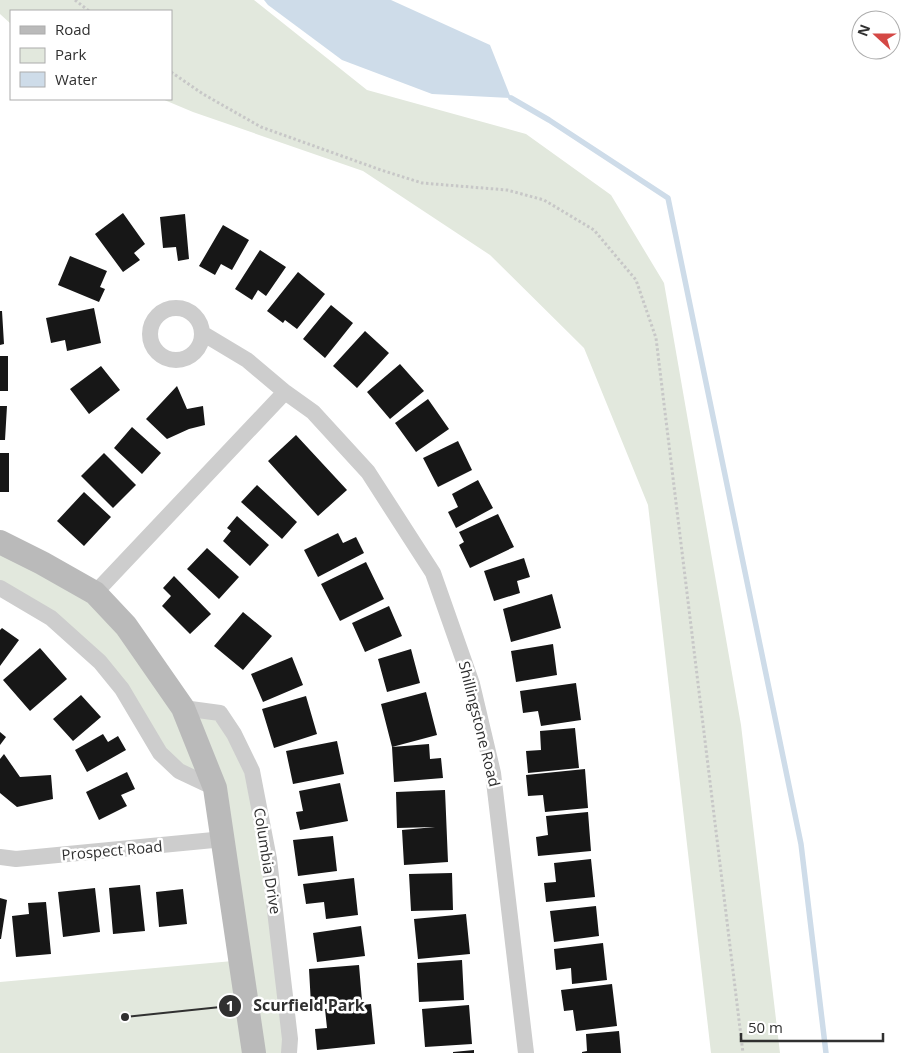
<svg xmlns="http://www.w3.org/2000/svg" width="911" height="1053" font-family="'Open Sans',sans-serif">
  <rect width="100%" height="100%" fill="#fff"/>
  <path fill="#e2e8dd" d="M 0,0 L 254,0 L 367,90 L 526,134 L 611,195 L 664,283 L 741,725 L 780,1053 L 711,1053 L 648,505 L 584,348 L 490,255 L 363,171 L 193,112 L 162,99 L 171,99 L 171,11 L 11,11 L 11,24 L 0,14 Z
    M 0,542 L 95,593 L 183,708 L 221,710 L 253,781 L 290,1053 L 0,1053 L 0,982 L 244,960 L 218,784 L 179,771 L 100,662 L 0,588 Z"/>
  <path fill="#cedce9" d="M 264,0 L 391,0 L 490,45 L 511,98 L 432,94 L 342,60 L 268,5 Z"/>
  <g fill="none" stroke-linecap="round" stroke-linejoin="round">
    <path stroke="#cedce9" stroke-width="5.5" d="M 511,98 L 549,120 L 668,198 L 801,844 L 826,1053"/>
  </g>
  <path fill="#171717" d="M 123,213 L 145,244 L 134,253 L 140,260 L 123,272 L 95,234 Z
    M 185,214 L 189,259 L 178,261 L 176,247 L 163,248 L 160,217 Z
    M 223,225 L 249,240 L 232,270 L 221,264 L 215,275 L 199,266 Z
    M 260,250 L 286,267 L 266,296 L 258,290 L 252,300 L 235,289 Z
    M 70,256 L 107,271 L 100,287 L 105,289 L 99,302 L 58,285 Z
    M 298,272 L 325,294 L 297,329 L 285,320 L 283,323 L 267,311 Z
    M 331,305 L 353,323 L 325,358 L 303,339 Z
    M 94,308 L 101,343 L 67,351 L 65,340 L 51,343 L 46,318 Z
    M 0,311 L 2,311 L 4,344 L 0,345 Z
    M 365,331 L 389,353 L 357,388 L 333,366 Z
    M 0,356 L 8,356 L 8,391 L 0,391 Z
    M 400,364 L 424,391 L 390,419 L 367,392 Z
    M 101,366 L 120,390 L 89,414 L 70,389 Z
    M 177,386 L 187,409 L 203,406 L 205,425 L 189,429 L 167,439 L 146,419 Z
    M 428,399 L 449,429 L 416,452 L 395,423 Z
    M 0,406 L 7,406 L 5,440 L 0,440 Z
    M 132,427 L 161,453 L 142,474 L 114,448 Z
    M 296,435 L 347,490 L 318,516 L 268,461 Z
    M 458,441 L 472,470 L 438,487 L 423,458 Z
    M 0,453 L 9,453 L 9,492 L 0,492 Z
    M 104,453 L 136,485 L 113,508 L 81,476 Z
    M 478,480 L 493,508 L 456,528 L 448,512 L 458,507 L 452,494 Z
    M 257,485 L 297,522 L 282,539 L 241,502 Z
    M 84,492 L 111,517 L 84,546 L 57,521 Z
    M 498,514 L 514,547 L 470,568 L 459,545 L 464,542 L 459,532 Z
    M 237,516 L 269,545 L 250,566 L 223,541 L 231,531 L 227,528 Z
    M 338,533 L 343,543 L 356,537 L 364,553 L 318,577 L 304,550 Z
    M 207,548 L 239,577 L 219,599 L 187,569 Z
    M 524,558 L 530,577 L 517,581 L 520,593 L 494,601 L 484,571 Z
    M 366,562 L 384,599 L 340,621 L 321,584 Z
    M 174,576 L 211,614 L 190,634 L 162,606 L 171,596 L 163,588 Z
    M 552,594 L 561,628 L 511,642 L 503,609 Z
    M 389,606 L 402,636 L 365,652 L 352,623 Z
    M 243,612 L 272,636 L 243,670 L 214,646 Z
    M 2,628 L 19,640 L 0,666 L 0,630 Z
    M 553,644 L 557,675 L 516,682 L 511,651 Z
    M 40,648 L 67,679 L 30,711 L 3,680 Z
    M 411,649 L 420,683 L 387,692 L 378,659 Z
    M 292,657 L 303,685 L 263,702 L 251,674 Z
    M 576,683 L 581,720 L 541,726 L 538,711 L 523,713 L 520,691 Z
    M 426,692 L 437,735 L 392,747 L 381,704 Z
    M 81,695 L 101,717 L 73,741 L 53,719 Z
    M 306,696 L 317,734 L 274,748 L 262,709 Z
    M 575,728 L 579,768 L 528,773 L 526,751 L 541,750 L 540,731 Z
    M 0,732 L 6,737 L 0,745 Z
    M 103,734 L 108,742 L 118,736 L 126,750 L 87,772 L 75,750 Z
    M 337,741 L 344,774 L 293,784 L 286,751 Z
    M 429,744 L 430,759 L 441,758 L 443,778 L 394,782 L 392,747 Z
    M 4,754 L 20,777 L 51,775 L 53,799 L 17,807 L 0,793 L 0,759 Z
    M 585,769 L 588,808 L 545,812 L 543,795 L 528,796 L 526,775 Z
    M 127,772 L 135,789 L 121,795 L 127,806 L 99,820 L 86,792 Z
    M 340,783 L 348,821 L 300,830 L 296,812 L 303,811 L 299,791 Z
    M 445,790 L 448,862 L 404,865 L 402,830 L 435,827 L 397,828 L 396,792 Z
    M 588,812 L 591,851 L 538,856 L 536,837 L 548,835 L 546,816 Z
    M 333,836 L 337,871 L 298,876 L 293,840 Z
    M 591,859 L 595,897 L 546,902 L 544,883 L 556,882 L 554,863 Z
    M 452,873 L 453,910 L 411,911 L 409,874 Z
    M 354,878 L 358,915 L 326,919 L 324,902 L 306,904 L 303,884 Z
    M 140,885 L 145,931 L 113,934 L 109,888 Z
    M 95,888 L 100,932 L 63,937 L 58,892 Z
    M 183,889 L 187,924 L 159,927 L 156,892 Z
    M 0,898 L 7,900 L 1,939 L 0,939 Z
    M 46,902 L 51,954 L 16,957 L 12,916 L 29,914 L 28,903 Z
    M 596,906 L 599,936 L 554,942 L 550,911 Z
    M 466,914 L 470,954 L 418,959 L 414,919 Z
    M 361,926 L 365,956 L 317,962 L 313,933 Z
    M 603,943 L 607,980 L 572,984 L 571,968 L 556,970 L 554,949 Z
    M 462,960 L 464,1000 L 419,1002 L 417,963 Z
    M 359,965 L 362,1001 L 311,1005 L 309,969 Z
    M 612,984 L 617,1026 L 576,1031 L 573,1010 L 564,1011 L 561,990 Z
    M 371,1004 L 375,1044 L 317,1050 L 315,1029 L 327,1028 L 325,1009 Z
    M 469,1005 L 472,1044 L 425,1047 L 422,1009 Z
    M 619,1031 L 621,1053 L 582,1053 L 582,1052 L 587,1051 L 586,1034 Z
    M 474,1050 L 474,1053 L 453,1053 L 453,1052 Z"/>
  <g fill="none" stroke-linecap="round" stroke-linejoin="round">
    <path stroke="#c7c7c7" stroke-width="3" stroke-dasharray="2.5 2.5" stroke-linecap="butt" d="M 75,0 L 89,11
      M 171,72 L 203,94 L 261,127 L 381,170 L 422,183 L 507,190 L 544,200 L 594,230 L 636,280 L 656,338 L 743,1053"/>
    <path stroke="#cdcdcd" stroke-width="16" d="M150 334a26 26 0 1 1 52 0a26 26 0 1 1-52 0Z
      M 202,333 L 247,360 L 285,392
      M 0,588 L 51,618 L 100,662 L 122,689 L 160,753 L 179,771 L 215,788
      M 95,593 L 285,392 L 313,412 L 368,472 L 433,573 L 472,684 L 493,773 L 526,1053
      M 183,708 L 220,713 L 234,734 L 252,771 L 269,859 L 290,1039 L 289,1053
      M 0,857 L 16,859 L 224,839"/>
    <path stroke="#bababa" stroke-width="24" d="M 0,542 L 42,563 L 95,593 L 126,626 L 183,708 L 215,788 L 254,1053"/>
  </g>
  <g text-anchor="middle" stroke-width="5" stroke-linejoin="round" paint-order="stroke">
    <g font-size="15" fill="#303030" stroke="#fff">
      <text transform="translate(479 724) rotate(76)" y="5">Shillingstone Road</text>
      <text transform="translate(112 851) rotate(-5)" y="5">Prospect Road</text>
      <text transform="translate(267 861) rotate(81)" y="5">Columbia Drive</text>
    </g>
  </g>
  <path fill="none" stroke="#303030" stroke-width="2" d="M125 1017L230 1006"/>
  <g fill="#303030" stroke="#fff" stroke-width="2">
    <circle cx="125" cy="1017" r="5"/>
    <circle cx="230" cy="1006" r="12"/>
  </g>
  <g font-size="15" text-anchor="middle" font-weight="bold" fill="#fff">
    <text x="230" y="1011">1</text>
  </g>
  <g font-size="16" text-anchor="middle" font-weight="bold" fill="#303030" stroke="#fff" stroke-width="5" stroke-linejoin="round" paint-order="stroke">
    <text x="309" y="1011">Scurfield Park</text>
  </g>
  <rect x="10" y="10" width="162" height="90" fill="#ffffff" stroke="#acacac"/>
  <rect x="20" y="26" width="25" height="8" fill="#bababa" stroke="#acacac"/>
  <text x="55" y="35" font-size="15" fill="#303030">Road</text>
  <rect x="20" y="48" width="25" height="15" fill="#e2e8dd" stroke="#acacac"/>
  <text x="55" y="60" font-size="15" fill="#303030">Park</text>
  <rect x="20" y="72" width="25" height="15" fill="#cedce9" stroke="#acacac"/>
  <text x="55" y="85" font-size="15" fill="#303030">Water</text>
  <g transform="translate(876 35) rotate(291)"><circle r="24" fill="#ffffff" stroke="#acacac"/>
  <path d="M0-4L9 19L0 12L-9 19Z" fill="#d44845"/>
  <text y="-8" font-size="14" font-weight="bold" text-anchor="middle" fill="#303030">N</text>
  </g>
  <path d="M741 1033v8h142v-8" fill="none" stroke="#303030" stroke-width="2.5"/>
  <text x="748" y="1033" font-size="15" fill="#303030" stroke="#ffffff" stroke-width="4" paint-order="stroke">50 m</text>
</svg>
